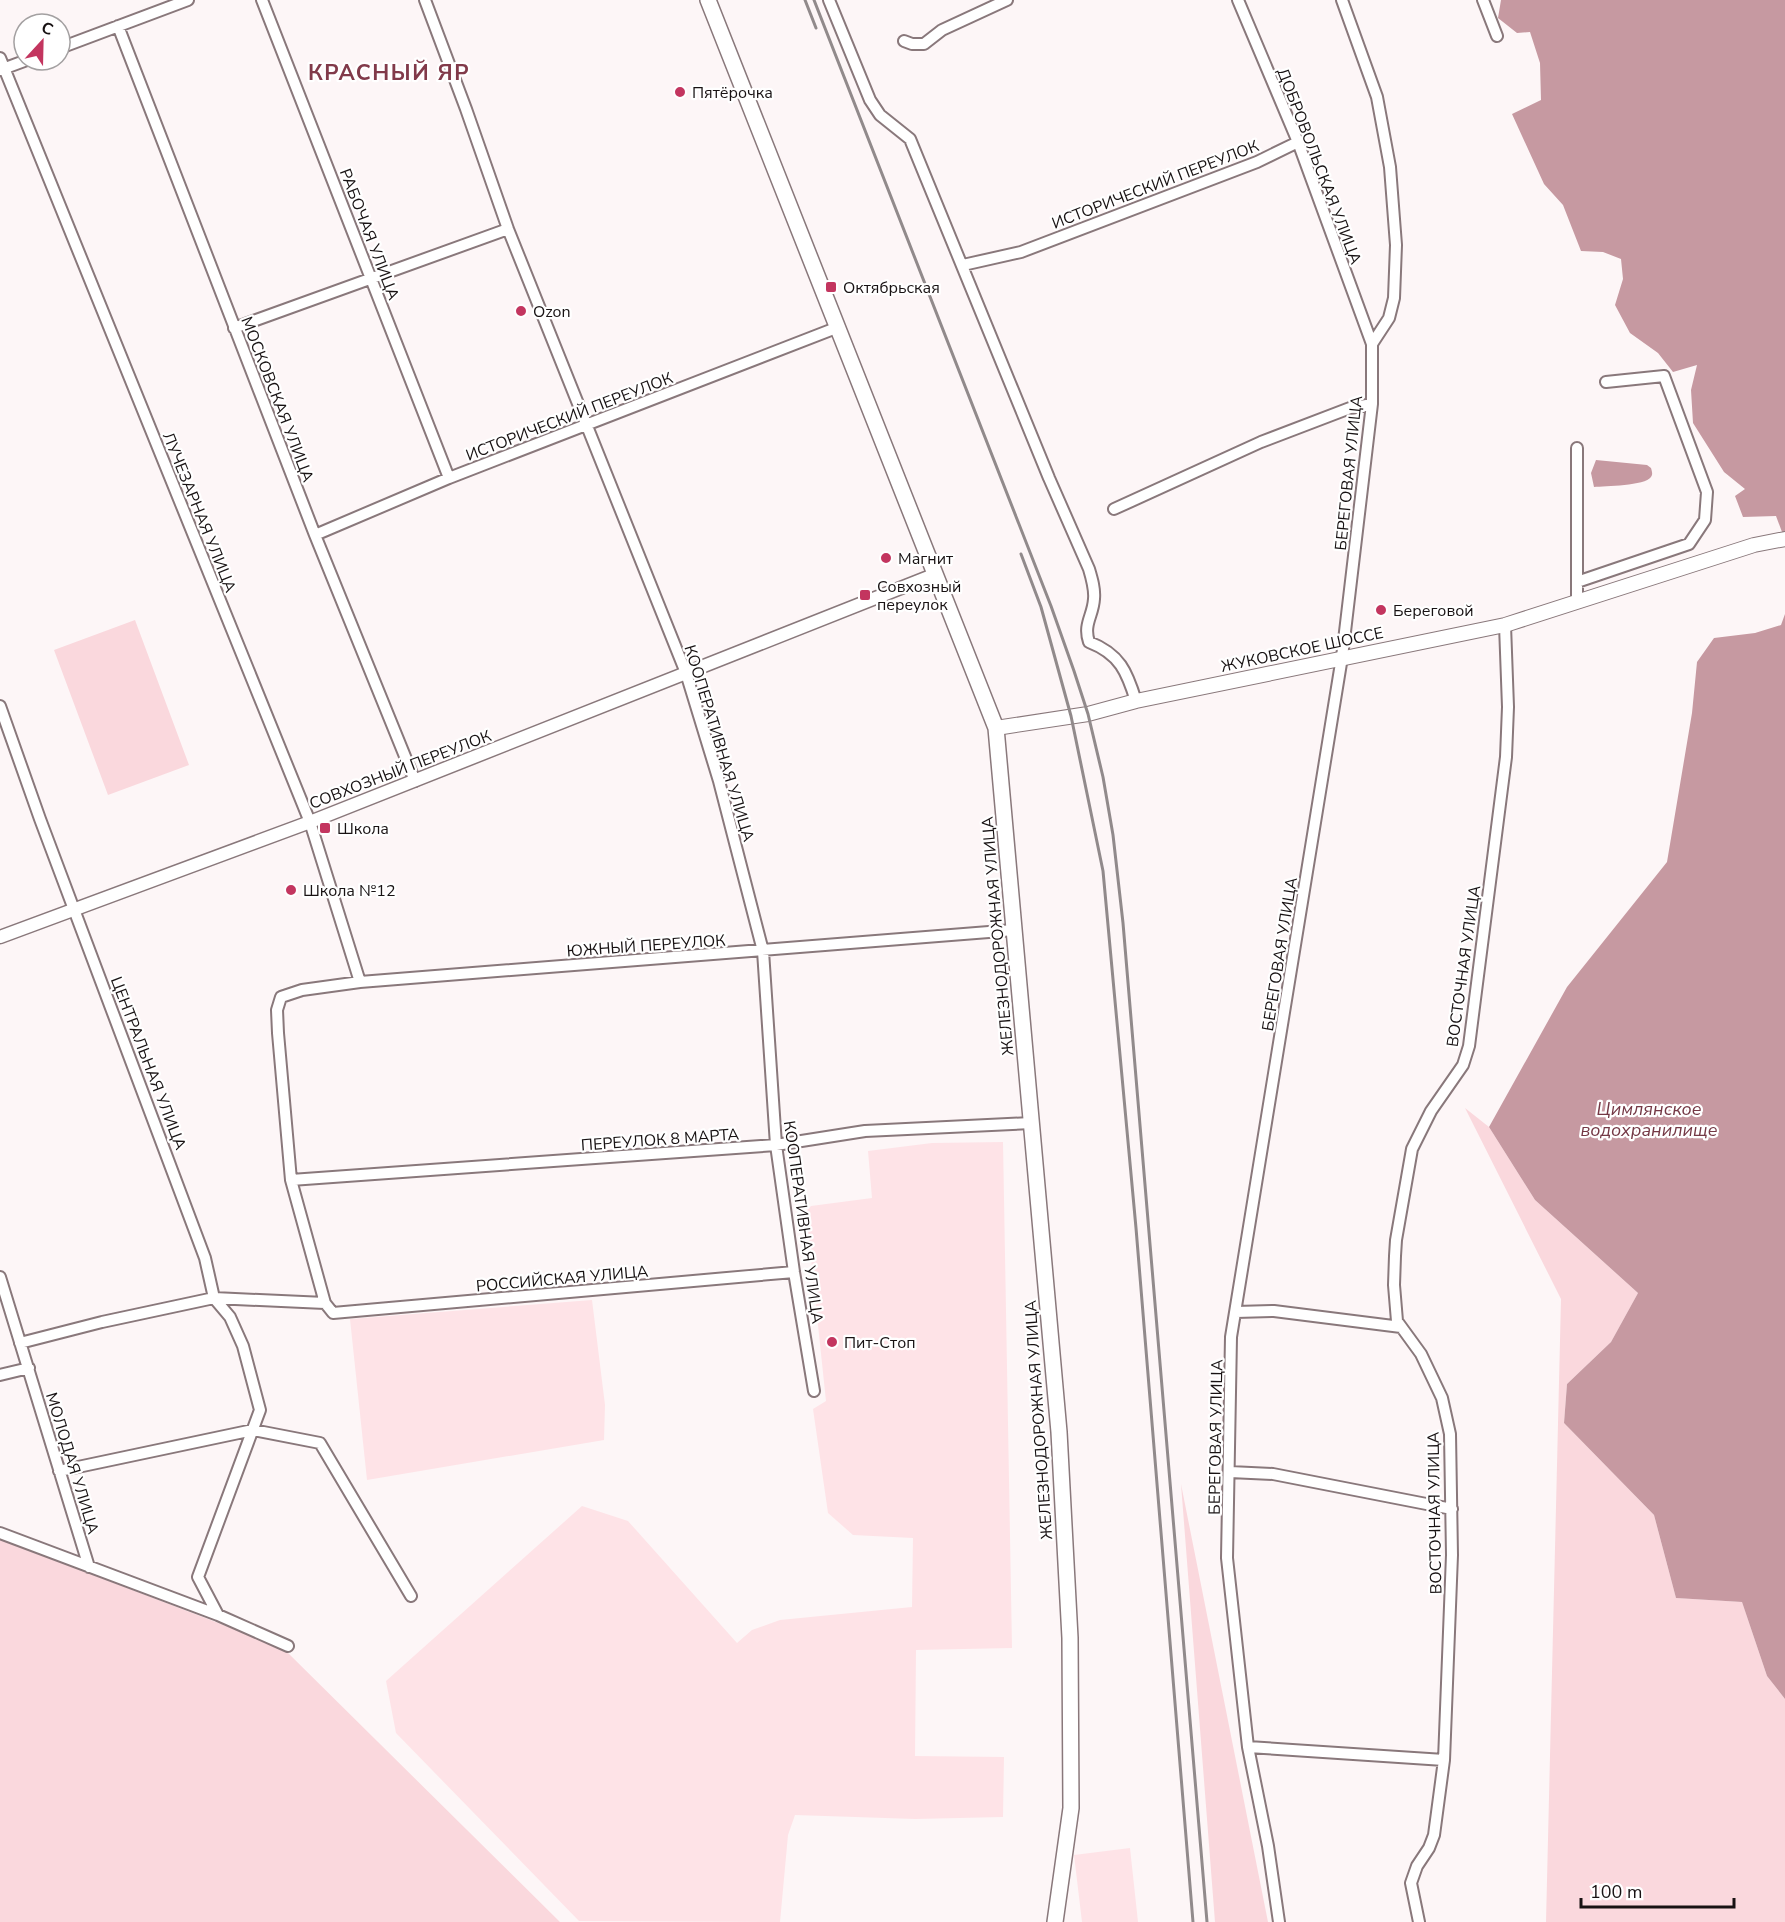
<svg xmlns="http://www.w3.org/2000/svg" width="1785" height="1922" font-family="'Nunito Sans',sans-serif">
  <rect width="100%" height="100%" fill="#fdf6f7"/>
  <path fill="#fee3e7" d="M 1003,1142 L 1012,1648 L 916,1650 L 915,1756 L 1004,1757 L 1003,1817 L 915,1819 L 795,1815 L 788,1835 L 780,1922 L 579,1921 L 396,1733 L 386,1681 L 582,1506 L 628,1521 L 737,1643 L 752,1630 L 780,1620 L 912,1607 L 913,1538 L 853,1535 L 828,1513 L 813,1409 L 826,1401 L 806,1211 L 811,1206 L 872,1198 L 868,1151 L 932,1143 Z
    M 592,1300 L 605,1405 L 604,1440 L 367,1480 L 350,1319 Z
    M 1130,1848 L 1138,1922 L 1082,1922 L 1074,1855 Z"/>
  <path fill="#fad8dd" d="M 135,620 L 189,765 L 108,795 L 54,650 Z
    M 1465,1108 L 1489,1127 L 1535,1200 L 1638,1293 L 1611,1342 L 1567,1384 L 1564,1423 L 1654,1515 L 1676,1598 L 1742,1602 L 1767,1676 L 1785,1699 L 1785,1922 L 1546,1922 L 1561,1299 Z
    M 1181,1484 L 1268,1922 L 1215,1922 Z
    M 0,1539 L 268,1642 L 286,1651 L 560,1922 L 0,1922 Z"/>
  <path fill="#c699a1" d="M 1501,0 L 1785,0 L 1785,540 L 1776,516 L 1743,517 L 1735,496 L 1745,489 L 1724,472 L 1693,423 L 1691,390 L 1697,365 L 1673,372 L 1658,353 L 1630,333 L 1615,305 L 1623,279 L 1621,259 L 1603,252 L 1581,251 L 1563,205 L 1544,184 L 1512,114 L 1541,100 L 1540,63 L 1530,32 L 1517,33 L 1498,18 Z
    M 1596,460 L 1647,465 L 1651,468 C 1652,472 1653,474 1651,477 C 1645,486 1605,486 1594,487 L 1591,473 Z
    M 1785,614 L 1785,1699 L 1767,1676 L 1742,1602 L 1676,1598 L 1654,1515 L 1564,1423 L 1567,1384 L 1611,1342 L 1638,1293 L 1535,1200 L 1489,1127 L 1567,987 L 1667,862 L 1692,713 L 1697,662 L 1714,638 L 1755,633 L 1781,625 Z"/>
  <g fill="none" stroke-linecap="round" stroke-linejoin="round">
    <g stroke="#89787b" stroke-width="14">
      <path id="minor" d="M 262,0 L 449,478
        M 425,0 L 466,109 L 508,229 L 686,673 L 719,781 L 763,951 L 776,1145 L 794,1272 L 814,1391
        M 829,0 L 870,100 L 880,115 L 910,139 L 1049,478 L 1089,569 C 1092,579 1095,589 1094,599 C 1093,616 1083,624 1089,642 C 1120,654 1127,672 1136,701
        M 1238,0 L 1298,142 L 1372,344
        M 1483,0 L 1497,36
        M 118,26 L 315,535 L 415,781
        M 904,41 L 912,44 L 924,44 L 942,30 L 1007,0
        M 60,48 L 188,0
        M 0,58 L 310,822 L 360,982
        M 0,70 L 27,60
        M 963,265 L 1021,252 L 1257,162 L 1298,142
        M 234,328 L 508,229
        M 1114,509 L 1261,442 L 1350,408 L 1372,404
        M 315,535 L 449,478 L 836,328
        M 1577,582 L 1689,544 L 1705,520 L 1707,492 L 1664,376 L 1606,382
        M 1577,601 L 1577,448
        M 0,706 L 40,819 L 205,1258 L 214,1298 L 230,1317 L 243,1346 L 260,1410 L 198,1577 L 218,1615
        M 291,1180 L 776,1145 L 865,1131 L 1031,1123
        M 794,1272 L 333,1313 L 325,1303 L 291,1180 L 278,1033 L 277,1010 L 281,997 L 302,990 L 360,982 L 1014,930
        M 0,1277 L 89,1567
        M 1236,1312 L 1274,1311 L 1401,1327
        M 20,1343 L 102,1322 L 214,1298 L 325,1303
        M 0,1375 L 29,1368
        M 59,1471 L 253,1430 L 320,1443 L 411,1596
        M 1230,1472 L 1273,1474 L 1452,1509
        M 0,1533 L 218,1615 L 288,1646
        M 1248,1747 L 1444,1760
        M 1279,1922 L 1268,1846 L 1248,1747 L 1227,1558 L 1231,1337 L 1342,657 L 1372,404 L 1372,344 L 1389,318 L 1394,298 L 1396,245 L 1390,167 L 1377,97 L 1342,0
        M 1419,1922 L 1411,1883 L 1417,1866 L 1429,1848 L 1434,1835 L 1444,1760 L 1452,1555 L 1450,1434 L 1442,1398 L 1421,1354 L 1397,1321 L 1394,1285 L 1395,1256 L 1396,1240 L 1412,1149 L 1431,1111 L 1463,1065 L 1469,1046 L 1506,757 L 1508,707 L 1505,625"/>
    </g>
    <g stroke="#89787b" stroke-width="15">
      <path id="tertiary" d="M 0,937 L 310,822 L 936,574"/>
    </g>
    <g stroke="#89787b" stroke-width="16">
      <path id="secondary" d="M 996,728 L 1088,714 L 1136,701 L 1505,625 L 1754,545 L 1785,539"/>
    </g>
    <g stroke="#89787b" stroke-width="18">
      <path id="primary" d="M 708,0 L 996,728 L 1059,1432 L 1070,1638 L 1071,1808 L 1055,1922"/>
    </g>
    <use href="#minor" stroke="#fff" stroke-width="10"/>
    <use href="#tertiary" stroke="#fff" stroke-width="12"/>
    <use href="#secondary" stroke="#fff" stroke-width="14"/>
    <use href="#primary" stroke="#fff" stroke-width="15"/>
    <path stroke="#918a8b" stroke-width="3" d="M 805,0 L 816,28
      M 814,0 L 1051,606 L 1074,671 L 1088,714 L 1103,777 L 1113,835 L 1123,923 L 1207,1922
      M 1021,554 L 1041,607 L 1071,716 L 1103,871 L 1136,1228 L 1193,1922"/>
  </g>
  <g fill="#c3355f" stroke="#fff" stroke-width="2">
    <circle cx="680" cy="92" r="6"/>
    <rect x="825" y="281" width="12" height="12" rx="3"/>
    <circle cx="521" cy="311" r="6"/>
    <circle cx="886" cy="558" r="6"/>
    <rect x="859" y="589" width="12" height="12" rx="3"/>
    <circle cx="1381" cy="610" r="6"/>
    <rect x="319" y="822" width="12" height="12" rx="3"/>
    <circle cx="291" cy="890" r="6"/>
    <circle cx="832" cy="1342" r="6"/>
  </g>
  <g text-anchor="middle" stroke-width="4.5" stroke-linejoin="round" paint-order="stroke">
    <g font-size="16" fill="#181213" stroke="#fff" text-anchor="start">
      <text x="692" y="98">Пятёрочка</text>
      <text x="843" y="293">Октябрьская</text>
      <text x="533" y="317">Ozon</text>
      <text x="898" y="564">Магнит</text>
      <text x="877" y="592">Совхозный<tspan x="877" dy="18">переулок</tspan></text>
      <text x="1393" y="616">Береговой</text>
      <text x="337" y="834">Школа</text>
      <text x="303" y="896">Школа №12</text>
      <text x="844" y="1348">Пит-Стоп</text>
    </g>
    <g font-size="16" fill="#181213" stroke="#fff">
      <text transform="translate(1320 166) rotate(69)" y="6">ДОБРОВОЛЬСКАЯ УЛИЦА</text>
      <text transform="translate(1155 184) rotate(-21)" y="6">ИСТОРИЧЕСКИЙ ПЕРЕУЛОК</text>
      <text transform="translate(370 234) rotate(69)" y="6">РАБОЧАЯ УЛИЦА</text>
      <text transform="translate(278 399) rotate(69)" y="6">МОСКОВСКАЯ УЛИЦА</text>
      <text transform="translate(569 416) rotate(-21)" y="6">ИСТОРИЧЕСКИЙ ПЕРЕУЛОК</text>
      <text transform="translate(1348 473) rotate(-84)" y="6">БЕРЕГОВАЯ УЛИЦА</text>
      <text transform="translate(200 512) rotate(68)" y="6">ЛУЧЕЗАРНАЯ УЛИЦА</text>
      <text transform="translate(1302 649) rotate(-12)" y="6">ЖУКОВСКОЕ ШОССЕ</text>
      <text transform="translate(720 743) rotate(73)" y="6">КООПЕРАТИВНАЯ УЛИЦА</text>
      <text transform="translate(400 769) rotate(-21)" y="6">СОВХОЗНЫЙ ПЕРЕУЛОК</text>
      <text transform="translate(997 936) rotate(-95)" y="6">ЖЕЛЕЗНОДОРОЖНАЯ УЛИЦА</text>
      <text transform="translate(646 945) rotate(-4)" y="6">ЮЖНЫЙ ПЕРЕУЛОК</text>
      <text transform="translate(1279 954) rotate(-81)" y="6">БЕРЕГОВАЯ УЛИЦА</text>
      <text transform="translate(1463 966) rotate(-82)" y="6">ВОСТОЧНАЯ УЛИЦА</text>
      <text transform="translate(149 1063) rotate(69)" y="6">ЦЕНТРАЛЬНАЯ УЛИЦА</text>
      <text transform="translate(660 1139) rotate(-4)" y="6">ПЕРЕУЛОК 8 МАРТА</text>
      <text transform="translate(804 1222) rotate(82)" y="6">КООПЕРАТИВНАЯ УЛИЦА</text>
      <text transform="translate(562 1278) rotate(-5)" y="6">РОССИЙСКАЯ УЛИЦА</text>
      <text transform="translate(1038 1420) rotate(-94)" y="6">ЖЕЛЕЗНОДОРОЖНАЯ УЛИЦА</text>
      <text transform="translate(1215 1437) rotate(-89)" y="6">БЕРЕГОВАЯ УЛИЦА</text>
      <text transform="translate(73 1463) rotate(73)" y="6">МОЛОДАЯ УЛИЦА</text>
      <text transform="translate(1434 1513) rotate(-91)" y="6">ВОСТОЧНАЯ УЛИЦА</text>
    </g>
    <g font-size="18" font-style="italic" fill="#743845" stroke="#fff">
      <text x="1649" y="1115">Цимлянское<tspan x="1649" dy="21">водохранилище</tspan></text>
    </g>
    <g font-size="22" font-weight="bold" letter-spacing="1.5" fill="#813a4a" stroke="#fff">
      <text x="389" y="80">КРАСНЫЙ ЯР</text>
    </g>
  </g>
  <g transform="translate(42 42) rotate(22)"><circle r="28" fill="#ffffff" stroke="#a3a0a1" stroke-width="1.5"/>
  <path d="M0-4.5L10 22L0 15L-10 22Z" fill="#c3355f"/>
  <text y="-9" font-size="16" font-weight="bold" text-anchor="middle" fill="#181213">С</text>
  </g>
  <path d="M1581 1898v9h153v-9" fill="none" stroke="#181213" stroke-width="3"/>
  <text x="1590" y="1898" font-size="18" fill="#181213" stroke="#ffffff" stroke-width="4.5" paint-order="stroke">100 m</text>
</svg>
